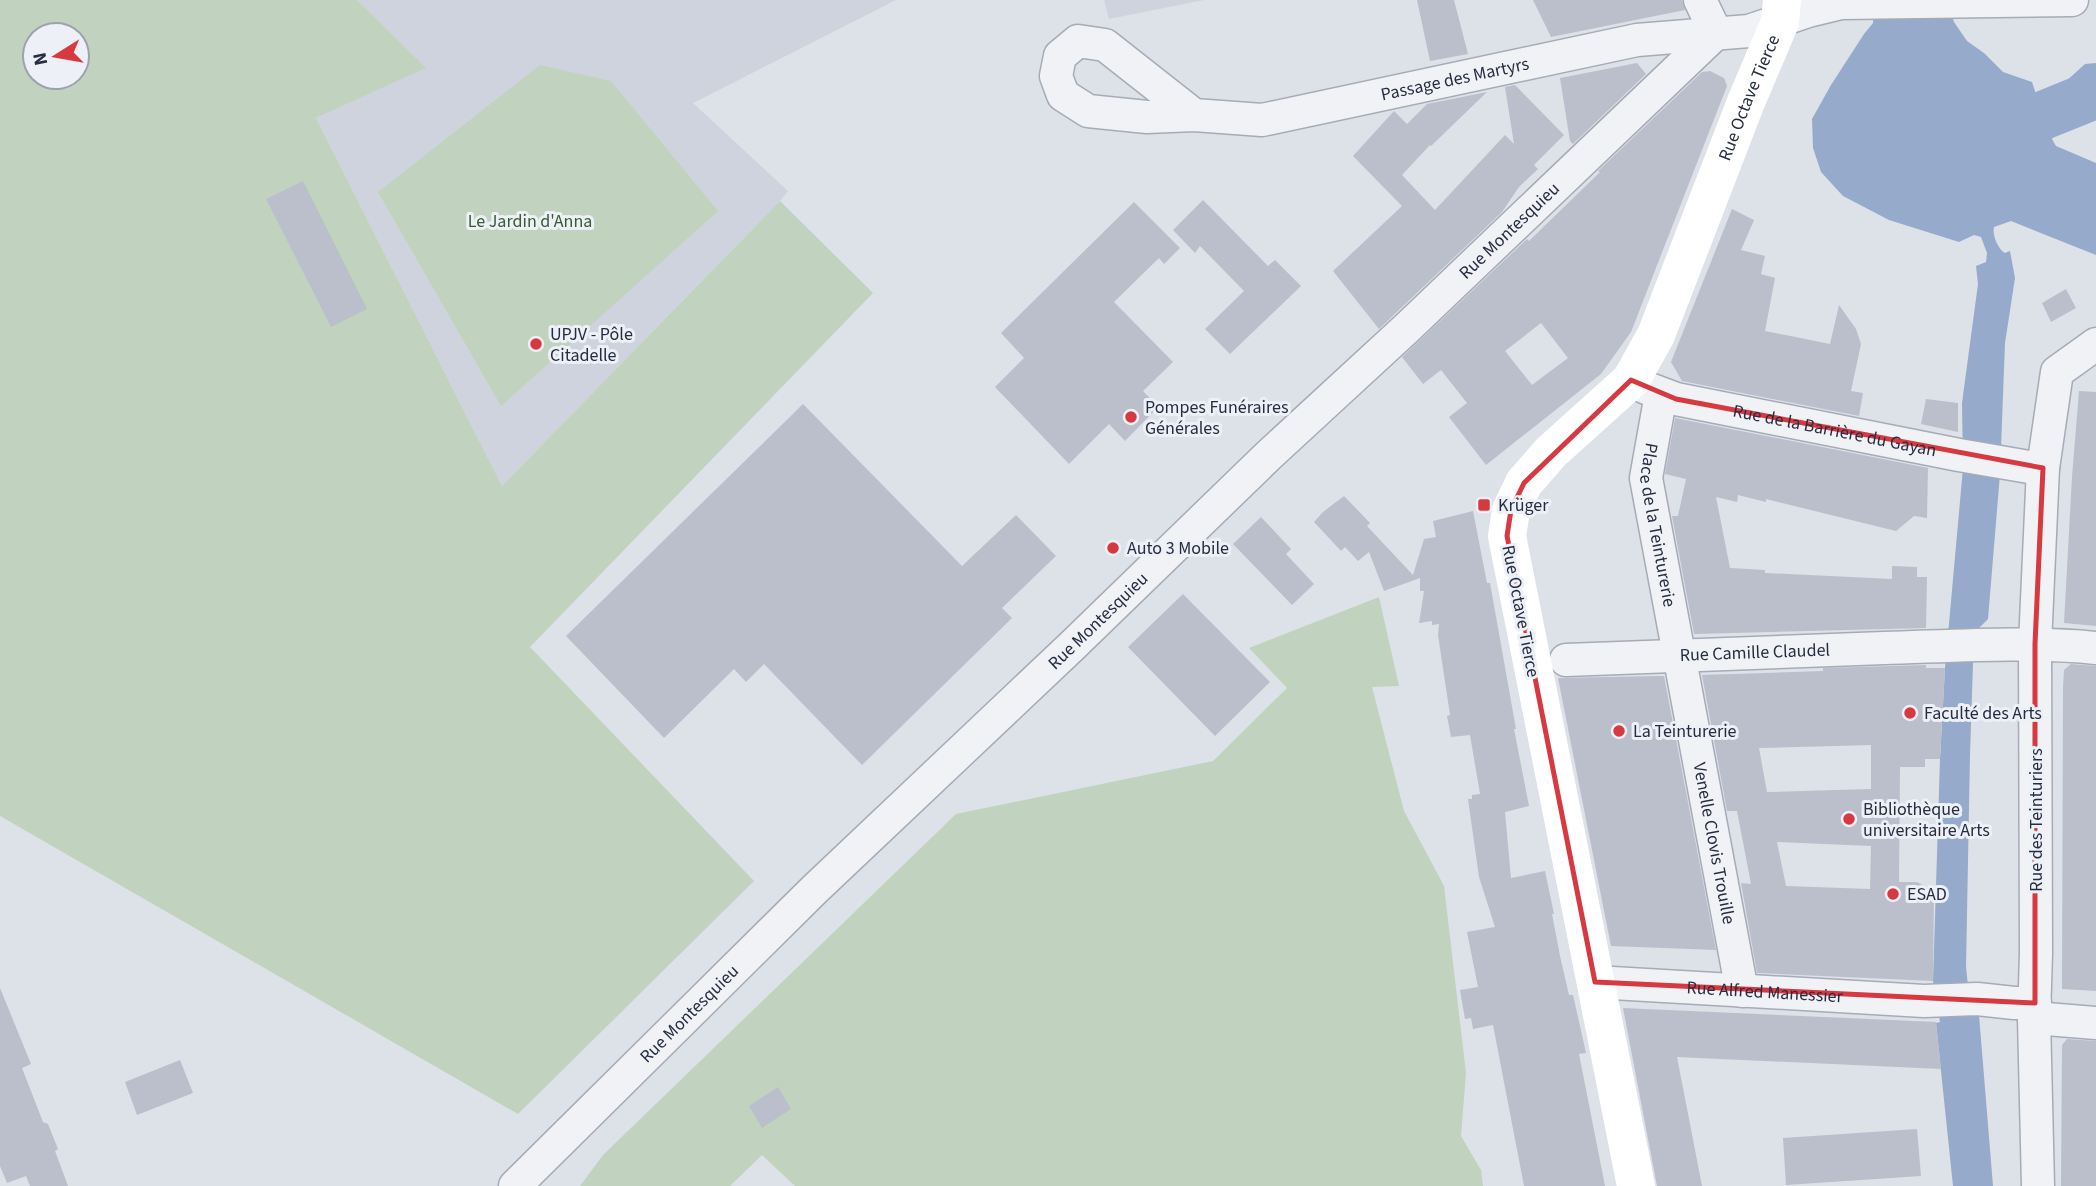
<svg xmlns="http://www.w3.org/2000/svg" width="2096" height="1186" font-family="'Source Sans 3',sans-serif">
  <rect width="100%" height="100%" fill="#dde1e8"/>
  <path fill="#cfd3dd" d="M 357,0 L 896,0 L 693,103 L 788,191 L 780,201 L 502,486 L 316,118 L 425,68 Z
    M 1104,0 L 1204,0 L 1109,19 Z"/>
  <path fill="#c1d3be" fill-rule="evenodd" d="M 0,0 L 357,0 L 426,68 L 316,118 L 502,486 L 780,201 L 873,293 L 530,647 L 754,881 L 518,1114 L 0,816 ZM 35,35 L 77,35 L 77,77 L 35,77 Z
    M 540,65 L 611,81 L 718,211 L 501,406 L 378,192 Z
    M 1379,597 L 1399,686 L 1372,687 L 1404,811 L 1444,886 L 1466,1073 L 1461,1136 L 1481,1170 L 1483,1186 L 795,1186 L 762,1155 L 730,1186 L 580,1186 L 603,1155 L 956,814 L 1213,761 L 1287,688 L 1249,648 Z"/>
  <path fill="#96aacb" d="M 1874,0 L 1947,0 L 1954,22 L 1967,41 L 1984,53 L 2003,72 L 2032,82 L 2036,94 L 2042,96 L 2060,90 L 2063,84 L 2085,64 L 2096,63 L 2096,117 L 2055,133 L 2052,139 L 2056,146 L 2096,163 L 2096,255 L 2011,221 L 1994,227 C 1992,235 1998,249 2005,253 L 2010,251 L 2015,278 L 2005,343 L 2000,474 L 1988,619 L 1974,633 L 1970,755 L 1966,967 L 1971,1014 L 1979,1015 L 1993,1186 L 1953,1186 L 1936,1023 L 1940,1022 L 1933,981 L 1940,759 L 1945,668 L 1963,468 L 1962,403 L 1978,284 L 1976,266 L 1986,262 L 1987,253 L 1981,237 L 1974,235 L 1959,242 L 1889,220 L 1843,196 L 1821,172 L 1813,148 L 1812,119 L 1831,85 L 1864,34 L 1873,23 Z"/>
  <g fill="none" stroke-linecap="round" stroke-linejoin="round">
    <path stroke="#96aacb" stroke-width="49" d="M 1980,141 L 2096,94"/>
  </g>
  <path fill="#babfcb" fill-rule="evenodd" d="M 1417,0 L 1454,0 L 1468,54 L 1430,61 Z
    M 1533,0 L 1682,0 L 1685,10 L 1551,37 Z
    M 1637,63 L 1646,74 L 1573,144 L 1570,141 L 1560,78 Z
    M 1710,71 L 1724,78 L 1727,86 L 1631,332 L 1601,374 L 1486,465 L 1449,417 L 1467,403 L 1441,370 L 1423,384 L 1402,357 L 1527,239 L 1529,241 L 1600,172 L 1598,171 L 1702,72 ZM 1541,323 L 1568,358 L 1532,385 L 1505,351 Z
    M 1515,85 L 1564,135 L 1534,165 L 1538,169 L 1519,187 L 1502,212 L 1379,329 L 1333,271 L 1402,206 L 1353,156 L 1394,111 L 1407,124 L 1427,104 L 1487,92 L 1431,146 L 1430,145 L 1402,175 L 1435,210 L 1505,135 L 1514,144 L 1505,87 Z
    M 303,181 L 367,309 L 331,327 L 266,199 Z
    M 1203,200 L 1268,266 L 1275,260 L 1301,286 L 1230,354 L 1205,329 L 1244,291 L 1200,246 L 1195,253 L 1173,230 Z
    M 1134,202 L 1180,248 L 1164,264 L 1159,258 L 1114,302 L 1173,362 L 1143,391 L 1158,407 L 1125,441 L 1109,424 L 1069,464 L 995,387 L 1024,358 L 1001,333 Z
    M 1732,209 L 1754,220 L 1741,250 L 1765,256 L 1761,274 L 1775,278 L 1765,331 L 1830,344 L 1839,305 L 1856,329 L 1861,344 L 1851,391 L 1863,393 L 1859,416 L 1682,381 L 1671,362 Z
    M 2066,289 L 2076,308 L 2051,322 L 2042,303 Z
    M 2079,391 L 2096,392 L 2096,626 L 2064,623 L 2072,477 Z
    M 1926,399 L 1958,403 L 1958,432 L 1921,424 Z
    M 803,404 L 962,566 L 1016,515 L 1056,556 L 1002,608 L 1012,618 L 862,765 L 764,664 L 746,682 L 734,669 L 664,738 L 566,636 Z
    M 1675,418 L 1928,468 L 1927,518 L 1914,516 L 1896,531 L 1766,499 L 1766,502 L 1738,495 L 1737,502 L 1716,497 L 1730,568 L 1765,570 L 1765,573 L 1892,579 L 1892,566 L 1917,567 L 1917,577 L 1927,577 L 1926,628 L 1694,634 L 1672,516 L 1678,516 L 1686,479 L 1665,474 Z
    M 1344,496 L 1370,523 L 1367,526 L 1413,575 L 1424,539 L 1436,537 L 1433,521 L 1473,511 L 1487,583 L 1490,583 L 1495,611 L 1516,729 L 1514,729 L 1529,806 L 1505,812 L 1511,878 L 1545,871 L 1554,914 L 1552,914 L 1560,956 L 1569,995 L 1573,995 L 1586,1053 L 1579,1054 L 1605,1186 L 1524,1186 L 1493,1025 L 1473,1029 L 1471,1018 L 1465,1019 L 1460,990 L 1478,987 L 1467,932 L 1495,927 L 1479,877 L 1468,799 L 1472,799 L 1472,795 L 1480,794 L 1470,735 L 1451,737 L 1447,716 L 1450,715 L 1438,635 L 1439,624 L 1432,625 L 1432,621 L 1419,623 L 1424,591 L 1420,591 L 1420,578 L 1384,591 L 1369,552 L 1358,561 L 1345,547 L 1341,551 L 1314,522 L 1323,512 Z
    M 1261,517 L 1291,549 L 1286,554 L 1314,584 L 1292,605 L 1233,544 Z
    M 1183,594 L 1270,682 L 1215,736 L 1128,647 Z
    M 2071,664 L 2096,666 L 2096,991 L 2062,989 L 2063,688 L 2064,670 Z
    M 1926,665 L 1926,668 L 1945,668 L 1940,759 L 1925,759 L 1925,767 L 1900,767 L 1899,882 L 1917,882 L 1934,891 L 1933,981 L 1757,973 L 1741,883 L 1751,884 L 1737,811 L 1727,811 L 1702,675 L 1823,671 L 1823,668 ZM 1871,745 L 1871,789 L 1767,792 L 1759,748 ZM 1777,842 L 1871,846 L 1870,889 L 1786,886 Z
    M 1658,676 L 1664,676 L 1716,950 L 1611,946 L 1558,678 Z
    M 0,988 L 31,1064 L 22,1068 L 43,1122 L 48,1124 L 58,1149 L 55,1151 L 68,1186 L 30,1186 L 26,1176 L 7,1183 L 0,1166 Z
    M 1623,1008 L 1936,1022 L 1941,1069 L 1677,1057 L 1702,1186 L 1657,1186 Z
    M 2067,1039 L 2096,1041 L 2096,1186 L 2061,1186 L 2062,1045 Z
    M 180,1060 L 193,1093 L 137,1115 L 125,1082 Z
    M 778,1087 L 791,1109 L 762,1128 L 749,1106 Z
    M 1917,1129 L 1921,1176 L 1786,1185 L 1783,1138 Z"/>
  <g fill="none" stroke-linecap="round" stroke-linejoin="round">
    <g stroke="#a6abb6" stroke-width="35">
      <g id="street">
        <path d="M 1700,0 L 1716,33"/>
        <path id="s1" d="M 1194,115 L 1105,45 L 1078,41 L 1060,56 L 1056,76 L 1063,95 L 1088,111 L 1147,117 L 1194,115 L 1262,120 L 1637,40 L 1749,31 L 1808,11 L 1841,3 L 2072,0"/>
        <path id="s2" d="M 1644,387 L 1676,399 L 1959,455 L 2029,467 L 2043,468"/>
        <path id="s3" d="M 1661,394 L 1646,478 L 1742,991"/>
        <path id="s4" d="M 1566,660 C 1672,655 1778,651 1884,648 C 1955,646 2026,641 2096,648"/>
        <path id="s5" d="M 1595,982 L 1924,1001 L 1977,999 L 2014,1003 L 2035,1003"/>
        <path d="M 2034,1018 L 2096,1023"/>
        <path id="s6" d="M 515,1186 L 814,890 L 1072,646 L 1268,456 L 1408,327 L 1716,33"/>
        <path d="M 2038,1186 L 2034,1018 L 2036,953 L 2035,644 L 2043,468 L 2057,372 L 2096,344"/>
      </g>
    </g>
    <use href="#street" stroke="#f0f2f6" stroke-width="32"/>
    <path stroke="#fff" stroke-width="38" id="s7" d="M 1636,1186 L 1507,536 L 1511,510 L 1524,483 L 1551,452 L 1631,380 L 1656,335 L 1746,102 L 1780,22 L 1782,0"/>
  </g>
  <path fill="none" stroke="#d73941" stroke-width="5" stroke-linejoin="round" d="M 1631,380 L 1676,399 L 2043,468 L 2035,644 L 2035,1003 L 1595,982 L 1507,536 L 1511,510 L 1524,483 Z"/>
  <g fill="#d73941" stroke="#edf0f6" stroke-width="2.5">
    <circle cx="536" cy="344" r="7"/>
    <circle cx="1131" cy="417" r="7"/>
    <rect x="1477" y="498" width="14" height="14" rx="3.5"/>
    <circle cx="1113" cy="548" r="7"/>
    <circle cx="1910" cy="713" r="7"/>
    <circle cx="1619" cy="731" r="7"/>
    <circle cx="1849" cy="819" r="7"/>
    <circle cx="1893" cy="894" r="7"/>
  </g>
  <g text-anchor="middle" stroke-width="6" stroke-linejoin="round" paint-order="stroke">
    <g font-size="18" fill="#262d40" stroke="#edf0f6">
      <text dy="6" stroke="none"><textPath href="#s1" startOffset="606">Passage des Martyrs</textPath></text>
      <text dy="6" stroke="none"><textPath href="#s7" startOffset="1174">Rue Octave Tierce</textPath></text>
      <text dy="6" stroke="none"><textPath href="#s6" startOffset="1379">Rue Montesquieu</textPath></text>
      <text dy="6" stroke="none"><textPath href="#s2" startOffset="196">Rue de la Barrière du Gayan</textPath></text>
      <text dy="6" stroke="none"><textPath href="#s3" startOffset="133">Place de la Teinturerie</textPath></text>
      <text transform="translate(1521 611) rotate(79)" y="6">Rue Octave Tierce</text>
      <text dy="6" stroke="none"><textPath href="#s6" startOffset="812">Rue Montesquieu</textPath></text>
      <text dy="6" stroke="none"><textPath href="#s4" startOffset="189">Rue Camille Claudel</textPath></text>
      <text transform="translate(2036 820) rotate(-90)" y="6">Rue des Teinturiers</text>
      <text dy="6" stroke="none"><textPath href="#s3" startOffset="457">Venelle Clovis Trouille</textPath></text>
      <text dy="6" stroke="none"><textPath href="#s5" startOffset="170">Rue Alfred Manessier</textPath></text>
      <text dy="6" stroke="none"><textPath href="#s6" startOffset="245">Rue Montesquieu</textPath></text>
    </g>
    <g font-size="18" fill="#365c32" stroke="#edf0f6">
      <text x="530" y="227">Le Jardin d'Anna</text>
    </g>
    <g font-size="18" fill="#262d40" stroke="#edf0f6" text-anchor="start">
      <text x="550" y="340">UPJV - Pôle<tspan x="550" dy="21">Citadelle</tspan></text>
      <text x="1145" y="413">Pompes Funéraires<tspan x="1145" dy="21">Générales</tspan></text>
      <text x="1498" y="511">Krüger</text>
      <text x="1127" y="554">Auto 3 Mobile</text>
      <text x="1924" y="719">Faculté des Arts</text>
      <text x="1633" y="737">La Teinturerie</text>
      <text x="1863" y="815">Bibliothèque<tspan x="1863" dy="21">universitaire Arts</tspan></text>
      <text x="1907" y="900">ESAD</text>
    </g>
  </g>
  <g transform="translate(56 56) rotate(259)"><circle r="33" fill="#edf0f6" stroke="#9da2ad" stroke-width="2"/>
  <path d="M0-5L12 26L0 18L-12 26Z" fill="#d73941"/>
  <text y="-10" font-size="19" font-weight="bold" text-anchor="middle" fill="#262d40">N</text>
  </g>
</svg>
